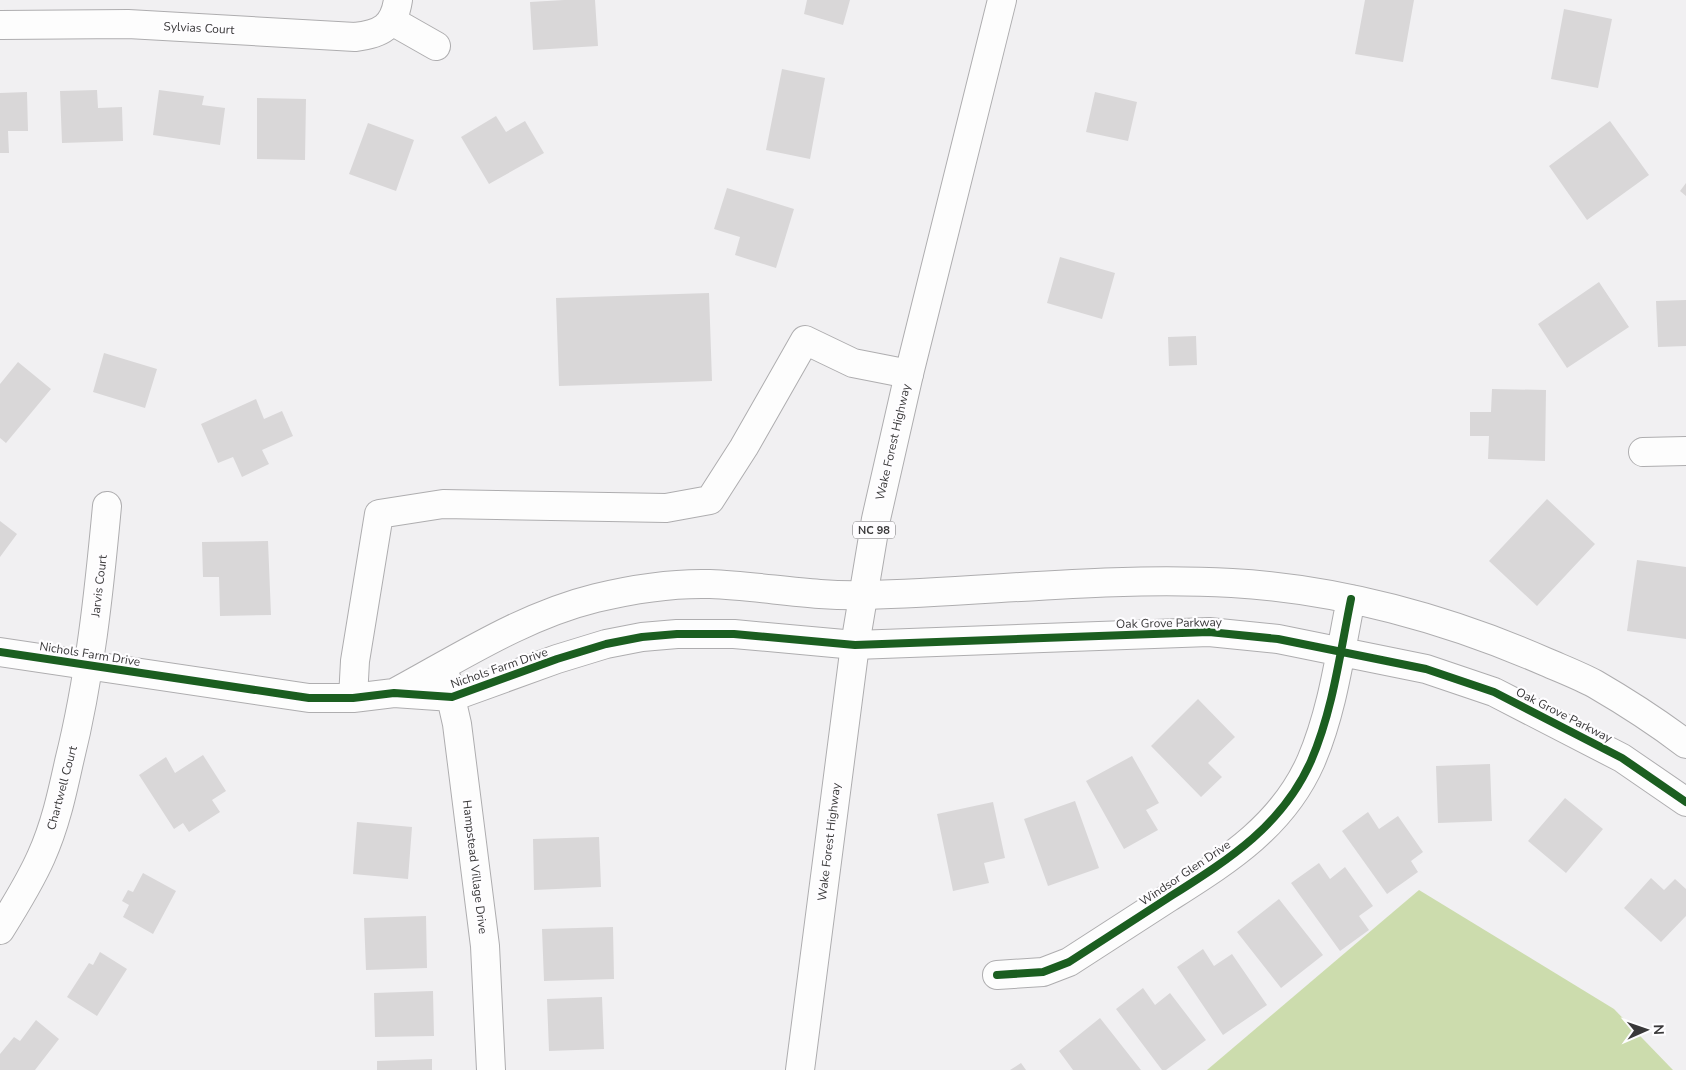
<svg xmlns="http://www.w3.org/2000/svg" width="1686" height="1070" font-family="'Nunito Sans',sans-serif">
  <rect width="100%" height="100%" fill="#f1f0f2"/>
  <path fill="#ccdcad" d="M 1419,890 L 1614,1009 L 1673,1070 L 1207,1070 Z"/>
  <path fill="#d9d7d8" d="M 564,0 L 595,0 L 598,46 L 533,50 L 530,2 Z
    M 807,0 L 850,0 L 843,25 L 804,14 Z
    M 1365,0 L 1414,0 L 1403,62 L 1355,54 Z
    M 1564,9 L 1612,19 L 1598,88 L 1551,79 Z
    M 782,69 L 825,78 L 810,159 L 766,150 Z
    M 97,90 L 98,108 L 122,107 L 123,141 L 62,143 L 60,91 Z
    M 159,90 L 204,96 L 202,105 L 225,108 L 220,145 L 153,135 Z
    M 27,92 L 28,131 L 8,131 L 9,153 L 0,153 L 0,93 Z
    M 1095,92 L 1137,102 L 1128,141 L 1086,132 Z
    M 257,98 L 306,99 L 305,160 L 257,159 Z
    M 496,116 L 506,132 L 525,121 L 544,153 L 489,184 L 461,137 Z
    M 1610,121 L 1649,175 L 1587,220 L 1549,166 Z
    M 368,123 L 414,140 L 396,191 L 349,174 Z
    M 1686,183 L 1686,196 L 1680,191 Z
    M 727,188 L 794,209 L 776,268 L 735,255 L 740,237 L 714,229 Z
    M 1060,257 L 1115,273 L 1102,319 L 1047,303 Z
    M 1599,282 L 1629,327 L 1567,368 L 1538,324 Z
    M 709,293 L 712,381 L 559,386 L 556,298 Z
    M 1686,300 L 1686,346 L 1658,347 L 1656,301 Z
    M 1196,336 L 1197,365 L 1169,366 L 1168,337 Z
    M 104,353 L 157,369 L 145,408 L 93,392 Z
    M 18,362 L 51,389 L 6,443 L 0,438 L 0,384 Z
    M 1492,389 L 1546,390 L 1545,461 L 1488,459 L 1489,436 L 1470,436 L 1470,412 L 1491,412 Z
    M 256,399 L 264,419 L 282,411 L 293,436 L 262,450 L 269,464 L 242,477 L 233,457 L 218,463 L 201,424 Z
    M 1547,499 L 1595,544 L 1537,606 L 1489,561 Z
    M 0,521 L 17,534 L 0,557 Z
    M 268,541 L 271,615 L 220,616 L 219,577 L 203,577 L 202,542 Z
    M 1637,560 L 1686,567 L 1686,639 L 1627,631 Z
    M 1198,699 L 1235,737 L 1208,763 L 1222,777 L 1201,797 L 1151,746 Z
    M 203,755 L 226,791 L 212,800 L 220,812 L 189,832 L 183,823 L 174,829 L 139,775 L 166,757 L 175,773 Z
    M 1132,756 L 1159,803 L 1146,810 L 1158,830 L 1124,849 L 1086,781 Z
    M 1490,764 L 1492,821 L 1438,823 L 1436,766 Z
    M 1565,798 L 1603,829 L 1566,873 L 1528,841 Z
    M 1075,801 L 1099,868 L 1048,886 L 1024,819 Z
    M 993,802 L 1005,858 L 984,863 L 989,883 L 953,891 L 937,814 Z
    M 1368,812 L 1379,829 L 1398,816 L 1423,852 L 1411,861 L 1418,872 L 1387,894 L 1342,831 Z
    M 357,822 L 412,827 L 408,879 L 353,874 Z
    M 599,837 L 601,887 L 534,890 L 533,839 Z
    M 1319,863 L 1330,879 L 1345,867 L 1373,906 L 1359,916 L 1369,930 L 1340,951 L 1291,883 Z
    M 143,873 L 176,891 L 153,934 L 123,917 L 129,905 L 122,901 L 128,890 L 133,892 Z
    M 1651,878 L 1664,890 L 1675,879 L 1686,889 L 1686,916 L 1661,942 L 1624,908 Z
    M 1279,899 L 1323,955 L 1281,988 L 1237,932 Z
    M 426,916 L 427,968 L 366,970 L 364,918 Z
    M 613,927 L 614,979 L 544,981 L 542,929 Z
    M 1203,949 L 1214,966 L 1232,954 L 1267,1005 L 1223,1035 L 1177,967 Z
    M 100,952 L 127,969 L 97,1016 L 67,997 L 89,963 L 93,965 Z
    M 1143,988 L 1155,1005 L 1170,993 L 1206,1040 L 1166,1070 L 1162,1070 L 1116,1009 Z
    M 433,991 L 434,1036 L 375,1037 L 374,993 Z
    M 602,997 L 604,1049 L 549,1051 L 547,999 Z
    M 1100,1018 L 1141,1070 L 1073,1070 L 1059,1051 Z
    M 36,1020 L 59,1039 L 35,1070 L 0,1070 L 0,1054 L 14,1037 L 20,1041 Z
    M 432,1059 L 432,1070 L 377,1070 L 377,1061 Z
    M 1021,1063 L 1026,1070 L 1010,1070 Z"/>
  <g fill="none" stroke-linecap="round" stroke-linejoin="round">
    <g stroke="#aeadaf" stroke-width="30">
      <path id="minor" d="M 392,21 L 436,46
        M 0,25 L 128,24 L 355,37 C 381,34 394,27 398,0
        M 1643,452 L 1686,451
        M 0,652 L 309,698 L 353,698 L 394,693 L 452,697 L 557,659 L 606,644 L 642,637 L 677,634 L 734,634 L 855,645 L 1209,632 L 1278,639 L 1426,669 L 1494,692 L 1622,758 L 1686,802
        M 447,680 L 457,724 L 485,946 L 491,1070
        M 394,693 C 459,658 523,616 596,598 C 633,589 672,583 710,584 C 762,586 814,597 866,595 C 987,592 1109,576 1232,583 C 1339,589 1448,619 1546,662 C 1562,669 1580,676 1595,684 C 1626,702 1657,722 1686,744
        M 353,698 L 355,661 L 379,514 L 443,504 L 666,508 L 710,500 L 744,447 L 805,340 L 853,363 L 909,374
        M 0,930 C 15,906 30,882 41,857 C 55,826 62,794 69,762 C 90,678 99,592 107,506
        M 997,975 L 1043,972 L 1069,962 C 1102,941 1135,919 1168,898 C 1226,861 1282,827 1311,761 C 1333,710 1340,653 1351,599"/>
    </g>
    <g stroke="#aeadaf" stroke-width="30">
      <path id="highway" d="M 800,1070 L 855,645 L 876,519 L 909,374 L 1002,0"/>
    </g>
    <use href="#minor" stroke="#fdfdfd" stroke-width="28"/>
    <use href="#highway" stroke="#fdfdfd" stroke-width="28"/>
    <g stroke="#fefdff" stroke-width="11">
      <path id="cycleway" d="M 0,652 L 309,698 L 353,698 L 394,693 L 452,697 L 557,659 L 606,644 L 642,637 L 677,634 L 734,634 L 855,645 L 1209,632 L 1278,639 L 1426,669 L 1494,692 L 1622,758 L 1686,802
        M 997,975 L 1043,972 L 1069,962 C 1102,941 1135,919 1168,898 C 1226,861 1282,827 1311,761 C 1333,710 1340,653 1351,599"/>
    </g>
    <use href="#cycleway" stroke="#1b5e20" stroke-width="8"/>
  </g>
  <g text-anchor="middle" stroke-width="4.5" stroke-linejoin="round" paint-order="stroke">
    <rect fill="#fefdff" stroke="#747374" stroke-width="1" x="853" y="521.5" width="42" height="17" rx="4"/>
    <g font-size="11" font-weight="bold" fill="#393839">
      <text x="874" y="534">NC 98</text>
    </g>
    <g font-size="12" fill="#393839" stroke="#fefdff">
      <text transform="translate(199 28) rotate(3)" y="4">Sylvias Court</text>
      <text transform="translate(893 442) rotate(-77)" y="4">Wake Forest Highway</text>
      <text transform="translate(99 586) rotate(-83)" y="4">Jarvis Court</text>
      <text transform="translate(1169 623) rotate(-1)" y="4">Oak Grove Parkway</text>
      <text transform="translate(90 654) rotate(9)" y="4">Nichols Farm Drive</text>
      <text transform="translate(499 668) rotate(-19)" y="4">Nichols Farm Drive</text>
      <text transform="translate(1564 715) rotate(27)" y="4">Oak Grove Parkway</text>
      <text transform="translate(62 788) rotate(-75)" y="4">Chartwell Court</text>
      <text transform="translate(829 842) rotate(-83)" y="4">Wake Forest Highway</text>
      <text transform="translate(475 867) rotate(83)" y="4">Hampstead Village Drive</text>
      <text transform="translate(1185 873) rotate(-34)" y="4">Windsor Glen Drive</text>
    </g>
  </g>
  <g transform="translate(1646 1030) rotate(88)" stroke="#fefdff" stroke-width="4" paint-order="stroke">
  <path d="M0-4L9 19L0 12L-9 19Z" fill="#393839"/>
  <text y="-8" font-size="14" font-weight="bold" text-anchor="middle" fill="#393839">N</text>
  </g>
</svg>
